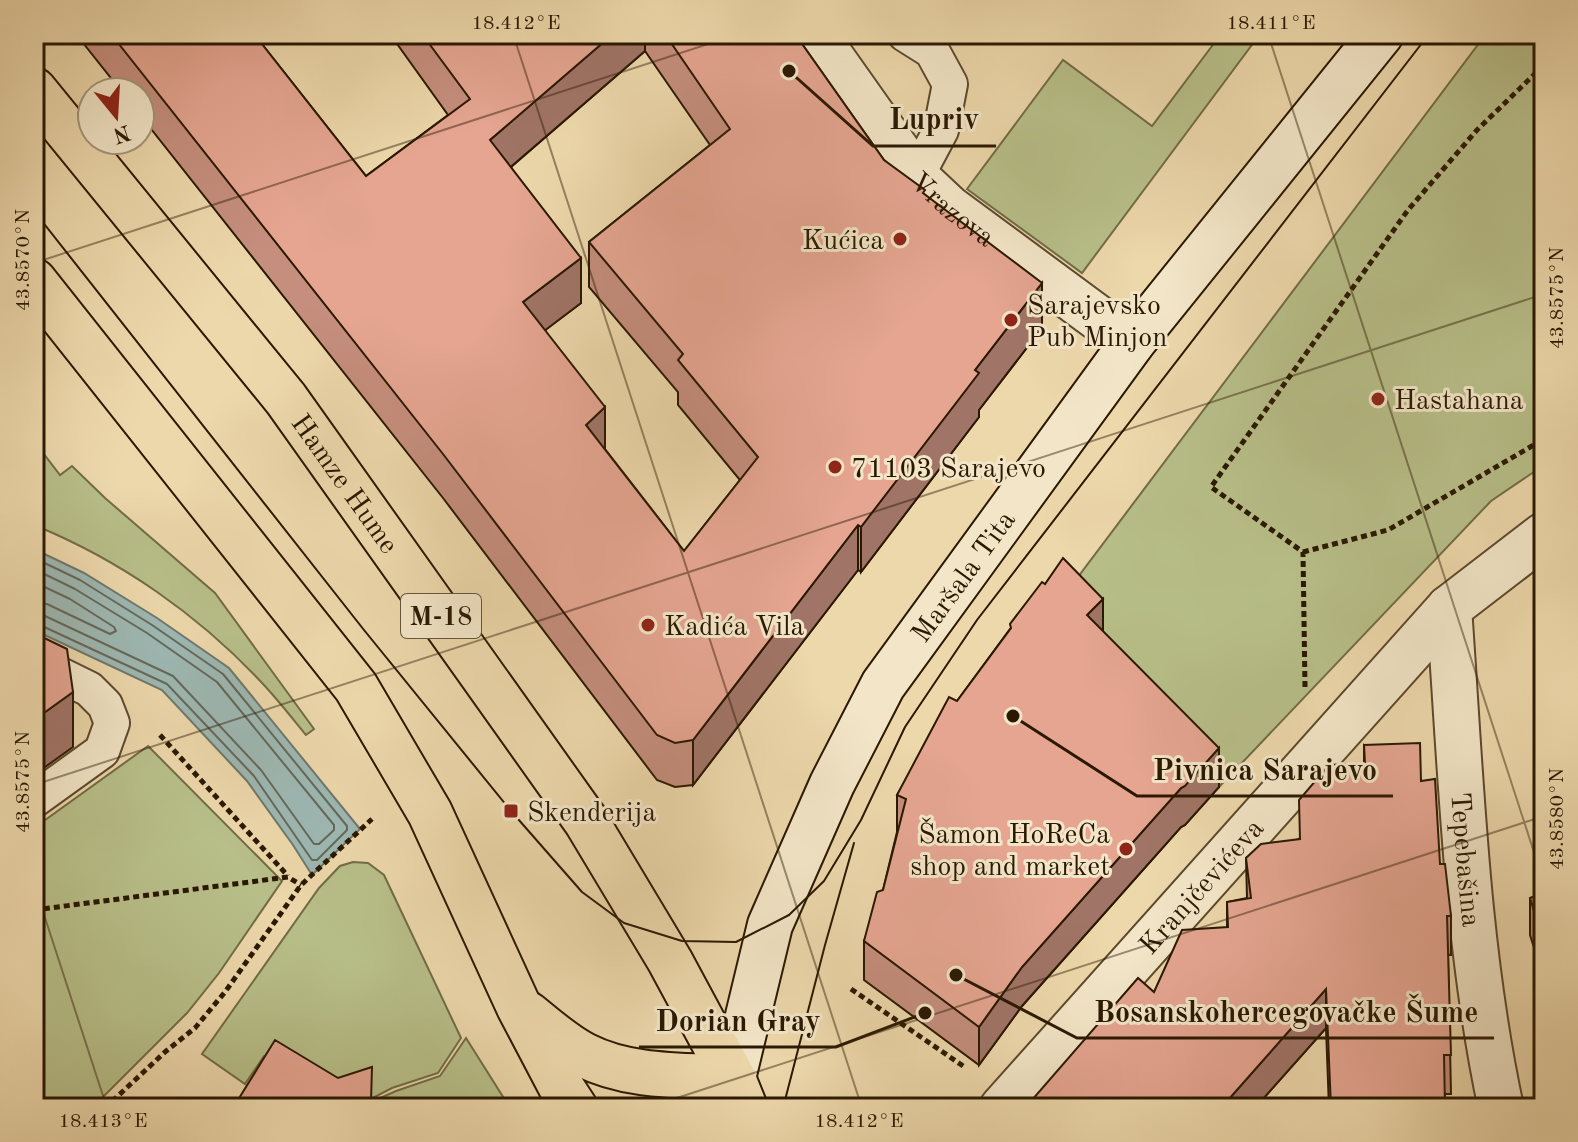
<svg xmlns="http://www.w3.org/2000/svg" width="1578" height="1142" font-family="'Old Standard TT',serif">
  <rect width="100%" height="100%" fill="#edd8ab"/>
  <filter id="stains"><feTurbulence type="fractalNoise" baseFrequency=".0025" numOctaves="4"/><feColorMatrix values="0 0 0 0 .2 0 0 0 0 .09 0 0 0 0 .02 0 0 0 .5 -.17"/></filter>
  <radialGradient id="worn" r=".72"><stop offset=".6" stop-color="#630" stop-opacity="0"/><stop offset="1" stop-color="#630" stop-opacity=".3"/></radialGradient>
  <path fill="#b8bf89" stroke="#716c46" stroke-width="2" d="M 1221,34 L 1260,34 L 1082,273 L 967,189 L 1063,60 L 1152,126 Z
    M 1486,34 L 1544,34 L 1544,465 L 1491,501 L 1219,787 L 1087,654 L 1063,597 Z
    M 34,441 L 60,475 L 72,466 L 105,498 L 215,593 L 314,729 L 306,735 C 292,718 278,700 263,684 C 199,615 120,560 34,525 Z
    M 148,746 L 282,881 L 219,973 L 187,1013 L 92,1108 L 34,1108 L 34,828 Z
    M 353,862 L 368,863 L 384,875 L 461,1038 L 438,1073 L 392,1088 L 367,1101 L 342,1103 L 264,1056 L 245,1084 L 202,1054 L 319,888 L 340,866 Z
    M 466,1038 L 510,1108 L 235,1108 L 369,1103 L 396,1091 L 440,1076 Z"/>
  <path fill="#9db8b3" stroke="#6f786c" stroke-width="2" d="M 34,549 L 84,573 L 157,618 L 229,668 L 360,829 L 312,875 L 293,845 L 247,781 L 162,690 L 34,630 Z"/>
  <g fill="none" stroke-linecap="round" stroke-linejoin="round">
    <path stroke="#64685a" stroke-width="2" d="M 34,558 L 80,580 L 152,625 L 223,674 L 347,826 L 347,830 L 317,860 L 312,860 L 254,776 L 167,684 L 40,625 L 34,624
      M 34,569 L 75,589 L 147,633 L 217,682 L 334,825 L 334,830 L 319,844 L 314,844 L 261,770 L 173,676 L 45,616 L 34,614
      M 34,582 L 70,599 L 114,627 L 116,631 L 110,634 L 47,604 L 34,602"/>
    <g stroke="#5b482c" stroke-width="38">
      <path id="service" d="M 905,34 L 932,51 L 950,84 L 941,130 L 916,177
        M 34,662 L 89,689 L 105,705 L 112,723 L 102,751 L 34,800"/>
    </g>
    <g stroke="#5b482c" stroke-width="48">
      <g id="minor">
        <path id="s1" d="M 815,34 L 916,177 L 949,208 L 1132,343"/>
        <path id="s2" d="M 1449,608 C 1461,774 1466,945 1501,1108"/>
        <path id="s3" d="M 1002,1108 L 1449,608 L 1544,535"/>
      </g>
    </g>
    <g stroke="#2a1802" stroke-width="48">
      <g id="secondary">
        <path id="s4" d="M 730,1106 L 733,1078 L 770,925 L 832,784 L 883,685 L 1132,343 L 1381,34"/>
      </g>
    </g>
    <g stroke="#2a1802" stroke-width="48">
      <g id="primary">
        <path id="s5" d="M 34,90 L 286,399 L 586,821 L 670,961 L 733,1078 L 745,1108"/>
        <path d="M 34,281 L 356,687 L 430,813 L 519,1007 L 560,1085 L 575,1108"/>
        <path d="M 528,1014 C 545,1028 563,1044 584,1055 C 629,1078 683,1075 733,1078"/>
      </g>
    </g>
    <path stroke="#2a1802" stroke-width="5" stroke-dasharray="6 4" stroke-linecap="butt" d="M 1303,552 L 1388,530 L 1544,439
      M 1305,687 L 1303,552 L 1211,487 L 1408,210 L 1477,130 L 1544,65
      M 160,735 L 288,876
      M 34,910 L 288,877 L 301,885
      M 851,989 L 966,1068
      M 105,1108 L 165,1052 L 195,1028 L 225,992 L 301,885 L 372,819"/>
    <use href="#service" stroke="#f3e6c8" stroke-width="34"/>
    <use href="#minor" stroke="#f3e6c8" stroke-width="44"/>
    <use href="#secondary" stroke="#f3e6c8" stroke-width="44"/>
    <use href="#primary" stroke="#edd8ab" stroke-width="44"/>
    <path stroke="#2a1802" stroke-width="2" d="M 34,211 L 364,630 L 511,811 L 582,892 L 624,923 L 682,941 L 736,942 L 789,915 L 824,881 L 861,820 L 905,727 L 977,620 L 1429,34
      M 783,1108 L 825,945 L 854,843"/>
  </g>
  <path fill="#c58e7d" stroke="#2a1802" stroke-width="2" fill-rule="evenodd" d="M 76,34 L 254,34 L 366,176 L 448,115 L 390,34 L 795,34 L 884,160 L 925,195 L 1042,328 L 979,410 L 979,417 L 861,572 L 858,570 L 693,785 L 675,787 L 657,780 L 443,498 L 140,115 L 140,92 L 122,92 ZM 645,51 L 710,145 L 589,242 L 589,287 L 678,392 L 678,405 L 740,480 L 684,551 L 605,449 L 545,330 L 581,303 L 511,167 Z
    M 1010,629 L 1103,632 L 1219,787 L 1185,825 L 1181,827 L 1022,1006 L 979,1065 L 864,980 L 864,941 L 883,890 L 897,832 L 897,795 L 957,701 Z
    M 1544,635 L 1544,693 L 1538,674 L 1538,637 Z
    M 1364,745 L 1421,781 L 1451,916 L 1451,955 L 1448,955 L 1451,1094 L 1445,1094 L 1445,1108 L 1329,1108 L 1326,1028 L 1255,1108 L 1025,1108 L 1227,927 L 1227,902 L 1247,898 L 1246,858 L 1299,839 L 1364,763 Z
    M 1544,893 L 1544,979 L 1530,935 L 1530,898 Z"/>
  <path fill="#a07466" stroke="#2a1802" stroke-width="2" d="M 613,34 L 645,34 L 645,51 L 490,185 L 490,140 Z
    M 581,258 L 581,303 L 523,347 L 523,302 Z
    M 1042,283 L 1042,328 L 979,410 L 979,417 L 861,572 L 861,527 L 975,370 Z
    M 605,407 L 605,451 L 586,425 Z
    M 858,525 L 858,570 L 693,785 L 693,740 Z
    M 1103,599 L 1103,638 L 1087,615 Z
    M 73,692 L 73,747 L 34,775 L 34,720 Z
    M 1219,748 L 1219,787 L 1185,825 L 1181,827 L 1022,1006 L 979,1065 L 979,1027 L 1022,967 L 1181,788 Z
    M 1326,989 L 1326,1028 L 1255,1108 L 1221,1108 Z"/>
  <path fill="#e5a591" stroke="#2a1802" stroke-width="2" d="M 111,34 L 254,34 L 366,176 L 470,99 L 422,34 L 613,34 L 490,140 L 581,258 L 523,302 L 605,407 L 586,425 L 684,551 L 758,457 L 678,360 L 683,354 L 589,242 L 730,129 L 665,34 L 795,34 L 884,160 L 925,190 L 923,193 L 1042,283 L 975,370 L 979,373 L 861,527 L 858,525 L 693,740 L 675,743 L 657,735 L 443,454 Z
    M 1063,558 L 1103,599 L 1087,615 L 1219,748 L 1185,786 L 1181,788 L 1022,967 L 979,1027 L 864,941 L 877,892 L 883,890 L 906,799 L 897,795 L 949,697 L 957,701 L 1011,628 L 1010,624 L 1042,582 L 1045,584 Z
    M 34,633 L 67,649 L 73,692 L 34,720 Z
    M 1544,635 L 1544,656 L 1538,637 Z
    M 1420,743 L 1421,781 L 1435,779 L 1440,864 L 1445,864 L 1451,916 L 1447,916 L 1451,1055 L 1444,1055 L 1445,1108 L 1331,1108 L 1326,989 L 1221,1108 L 1025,1108 L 1138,978 L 1154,992 L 1182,930 L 1228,927 L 1227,902 L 1251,898 L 1246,858 L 1261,844 L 1300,839 L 1299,800 L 1329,765 L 1365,763 L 1364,745 Z
    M 1544,893 L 1544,942 L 1530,898 Z
    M 275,1040 L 338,1078 L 372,1067 L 371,1101 L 382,1108 L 233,1108 Z"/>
  <path fill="none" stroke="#2a1802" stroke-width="2" stroke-opacity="0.45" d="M 513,34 L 862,1108M 1268,34 L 1544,883M 34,263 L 739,34M 34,785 L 1544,294M 34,884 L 107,1108M 646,1108 L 1544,816"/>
  <g fill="#8f2418" stroke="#f3e6c8" stroke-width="3">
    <circle cx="900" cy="239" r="8"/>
    <circle cx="1011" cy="320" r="8"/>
    <circle cx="1378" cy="399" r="8"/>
    <circle cx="835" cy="467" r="8"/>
    <circle cx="648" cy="625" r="8"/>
    <rect x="503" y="803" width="16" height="16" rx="4"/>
    <circle cx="1126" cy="849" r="8"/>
  </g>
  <g text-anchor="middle" stroke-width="6" stroke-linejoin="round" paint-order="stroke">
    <rect fill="#f3e6c8" stroke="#66563d" stroke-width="2" x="401" y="594" width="80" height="44" rx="6"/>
    <g font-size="26" font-weight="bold" fill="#2a1802">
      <text x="441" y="625">M-18</text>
    </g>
    <g font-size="28" fill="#2a1802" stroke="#f3e6c8">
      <text dy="10" stroke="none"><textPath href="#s1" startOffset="224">Vrazova</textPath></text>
      <text dy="10" stroke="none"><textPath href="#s5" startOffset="502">Hamze Hume</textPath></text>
      <text dy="10" stroke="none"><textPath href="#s4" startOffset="586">Maršala Tita</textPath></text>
      <text dy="10" stroke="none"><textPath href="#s2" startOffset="252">Tepebašina</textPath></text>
      <text dy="10" stroke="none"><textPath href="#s3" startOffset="298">Kranjčevićeva</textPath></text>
    </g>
    <g font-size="28" fill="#2a1802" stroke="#f3e6c8" text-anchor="start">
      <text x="884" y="249" text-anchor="end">Kućica</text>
      <text x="1027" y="314">Sarajevsko<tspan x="1027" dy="32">Pub Minjon</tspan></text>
      <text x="1394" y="409">Hastahana</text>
      <text x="851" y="477">71103 Sarajevo</text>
      <text x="664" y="635">Kadića Vila</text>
      <text x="527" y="821">Skenderija</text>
      <text x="1110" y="843" text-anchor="end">Šamon HoReCa<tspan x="1110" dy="32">shop and market</tspan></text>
    </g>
  </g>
  <path fill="none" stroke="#2a1802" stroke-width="3" d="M789 71L873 146H996M1013 716L1137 796H1393M956 975L1077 1038H1494M925 1013L836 1047H639"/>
  <g fill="#2a1802" stroke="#f3e6c8" stroke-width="3">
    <circle cx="789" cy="71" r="8"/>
    <circle cx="1013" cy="716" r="8"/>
    <circle cx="956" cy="975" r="8"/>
    <circle cx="925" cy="1013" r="8"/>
  </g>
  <g font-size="30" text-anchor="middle" font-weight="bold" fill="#2a1802" stroke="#f3e6c8" stroke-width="6" stroke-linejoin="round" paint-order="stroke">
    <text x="934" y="129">Lupriv</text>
    <text x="1265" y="780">Pivnica Sarajevo</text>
    <text x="1286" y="1022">Bosanskohercegovačke Šume</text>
    <text x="738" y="1031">Dorian Gray</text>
  </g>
  <rect width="1578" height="1142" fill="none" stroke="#edd8ab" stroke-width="88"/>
  <g transform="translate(116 116) rotate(162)"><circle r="38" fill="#f3e6c8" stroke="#a39479" stroke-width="2"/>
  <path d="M0-6L14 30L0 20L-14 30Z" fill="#8f2418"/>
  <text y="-12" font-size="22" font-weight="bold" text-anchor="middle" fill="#2a1802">N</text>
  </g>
  <rect x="44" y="44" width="1490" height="1054" fill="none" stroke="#2a1802" stroke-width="3"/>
  <g font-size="20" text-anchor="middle" fill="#2a1802">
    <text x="516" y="29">18.412°E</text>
    <text x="1271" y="29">18.411°E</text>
    <text transform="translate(22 260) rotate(-90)" y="7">43.8570°N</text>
    <text transform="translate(1556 298) rotate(-90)" y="7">43.8575°N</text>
    <text transform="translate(22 782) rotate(-90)" y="7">43.8575°N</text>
    <text transform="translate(1556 819) rotate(-90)" y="7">43.8580°N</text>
    <text x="103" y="1127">18.413°E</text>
    <text x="859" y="1127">18.412°E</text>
  </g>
  <rect width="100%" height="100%" filter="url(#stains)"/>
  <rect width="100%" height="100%" fill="url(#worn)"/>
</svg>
